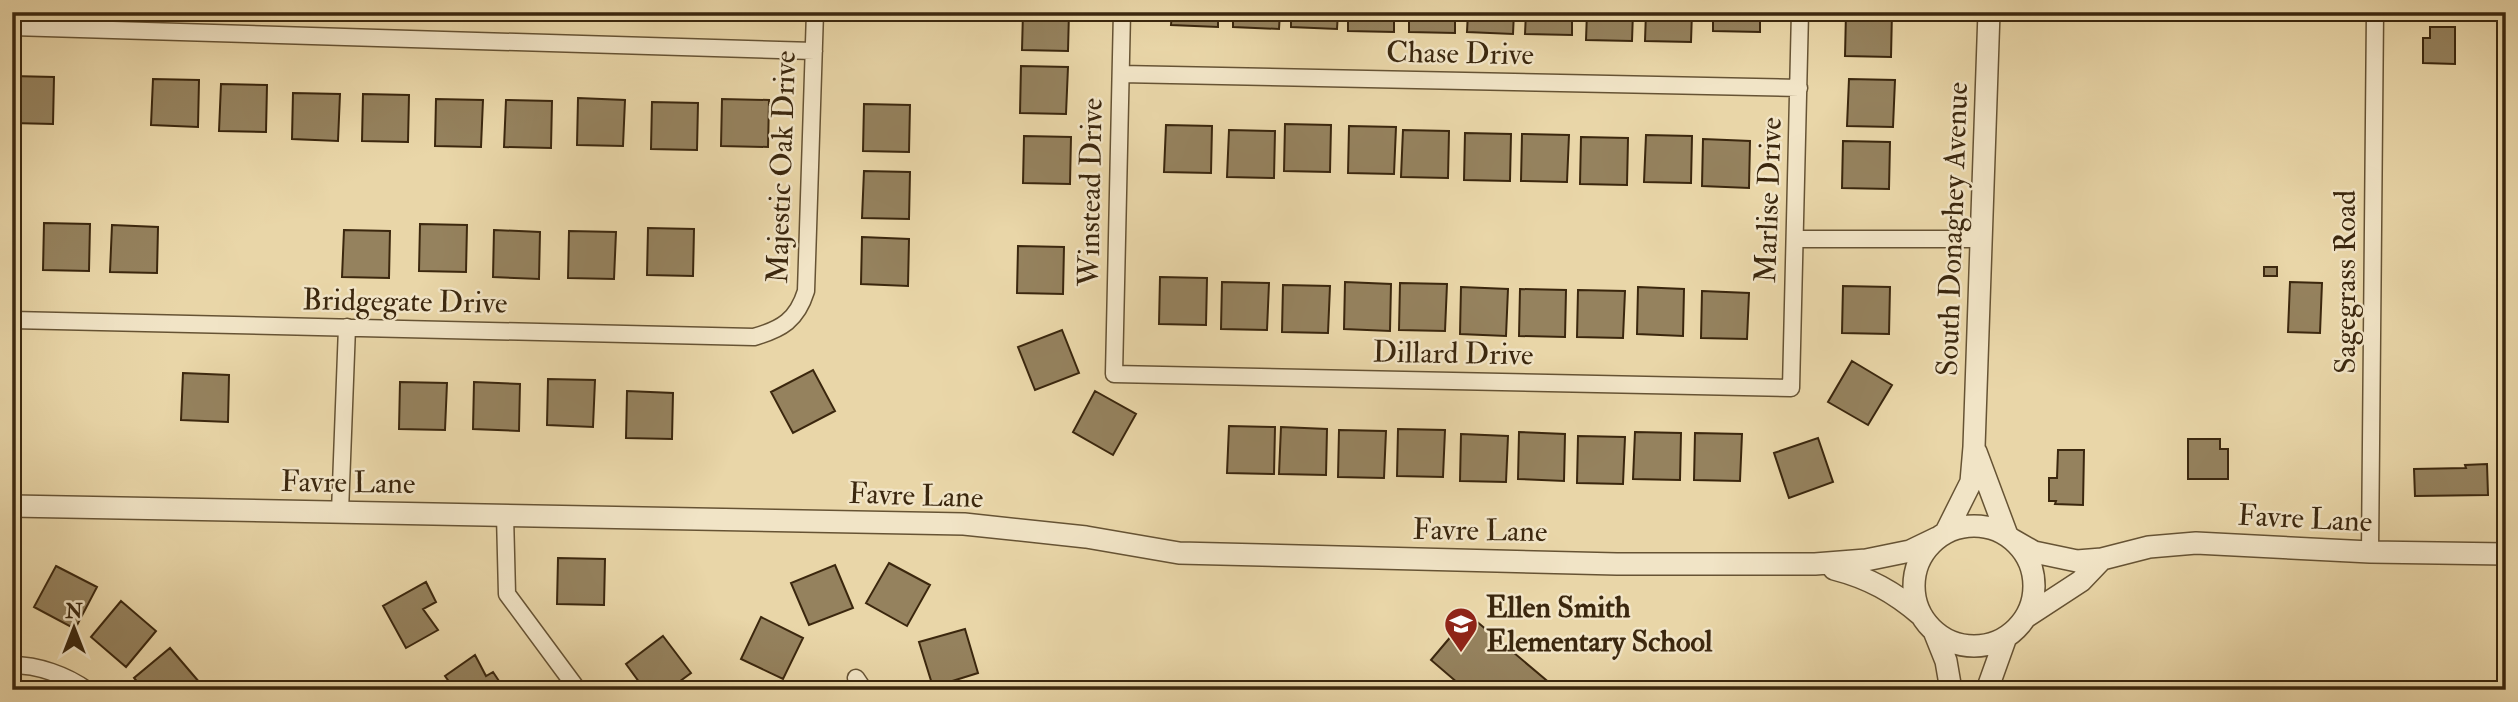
<svg xmlns="http://www.w3.org/2000/svg" width="2518" height="702" font-family="'IM FELL Double Pica',serif">
  <rect width="100%" height="100%" fill="#e9d6a8"/>
  <filter id="stains"><feTurbulence type="fractalNoise" baseFrequency=".00286" numOctaves="4"/><feColorMatrix values="0 0 0 0 .2 0 0 0 0 .09 0 0 0 0 .02 0 0 0 .5 -.17"/></filter>
  <radialGradient id="worn" r=".72"><stop offset=".6" stop-color="#630" stop-opacity="0"/><stop offset="1" stop-color="#630" stop-opacity=".3"/></radialGradient>
  <path fill="#95825e" stroke="#3b270e" stroke-width="2" d="M 1023,12 L 1069,12 L 1068,51 L 1022,50 Z
    M 1172,12 L 1218,12 L 1218,27 L 1171,25 Z
    M 1233,12 L 1280,12 L 1279,29 L 1233,27 Z
    M 1291,12 L 1338,12 L 1337,29 L 1291,27 Z
    M 1348,12 L 1394,12 L 1394,32 L 1348,31 Z
    M 1409,12 L 1455,12 L 1455,33 L 1409,32 Z
    M 1468,12 L 1514,12 L 1513,34 L 1467,32 Z
    M 1526,12 L 1572,12 L 1572,35 L 1525,34 Z
    M 1587,12 L 1633,12 L 1632,41 L 1586,40 Z
    M 1646,12 L 1692,12 L 1691,42 L 1645,41 Z
    M 1713,12 L 1760,12 L 1760,32 L 1713,31 Z
    M 1846,12 L 1892,12 L 1891,57 L 1845,56 Z
    M 2430,27 L 2455,27 L 2455,64 L 2423,63 L 2423,38 L 2430,38 Z
    M 1021,66 L 1068,67 L 1066,114 L 1020,113 Z
    M 12,76 L 54,77 L 53,124 L 12,123 Z
    M 153,79 L 199,80 L 198,127 L 151,125 Z
    M 1849,79 L 1895,80 L 1893,127 L 1847,126 Z
    M 221,84 L 267,85 L 266,132 L 219,131 Z
    M 293,93 L 340,94 L 338,141 L 292,139 Z
    M 363,94 L 409,95 L 408,142 L 362,141 Z
    M 578,98 L 625,100 L 623,146 L 577,145 Z
    M 436,99 L 483,100 L 481,147 L 435,146 Z
    M 722,99 L 769,100 L 768,147 L 721,146 Z
    M 506,100 L 552,101 L 551,148 L 504,147 Z
    M 652,102 L 698,103 L 697,150 L 651,149 Z
    M 864,104 L 910,105 L 909,152 L 863,151 Z
    M 1285,124 L 1331,125 L 1330,172 L 1284,171 Z
    M 1166,125 L 1212,126 L 1211,173 L 1164,172 Z
    M 1349,126 L 1396,127 L 1394,174 L 1348,173 Z
    M 1229,130 L 1275,131 L 1274,178 L 1227,177 Z
    M 1403,130 L 1449,131 L 1448,178 L 1401,177 Z
    M 1465,133 L 1511,134 L 1510,181 L 1464,180 Z
    M 1522,134 L 1569,135 L 1567,182 L 1521,181 Z
    M 1646,135 L 1692,136 L 1691,183 L 1644,182 Z
    M 1024,136 L 1071,137 L 1070,184 L 1023,183 Z
    M 1581,137 L 1628,138 L 1627,185 L 1580,184 Z
    M 1703,139 L 1750,141 L 1749,188 L 1702,186 Z
    M 1843,141 L 1890,142 L 1889,189 L 1842,188 Z
    M 864,171 L 910,172 L 909,219 L 862,218 Z
    M 44,223 L 90,224 L 89,271 L 43,270 Z
    M 420,224 L 467,225 L 466,272 L 419,271 Z
    M 112,225 L 158,227 L 157,273 L 110,272 Z
    M 648,228 L 694,229 L 693,276 L 647,275 Z
    M 344,230 L 390,231 L 389,278 L 342,277 Z
    M 494,230 L 540,232 L 539,279 L 493,277 Z
    M 569,231 L 616,232 L 614,279 L 568,278 Z
    M 862,237 L 909,239 L 908,286 L 861,284 Z
    M 1018,246 L 1064,247 L 1063,294 L 1017,293 Z
    M 2264,267 L 2277,267 L 2277,276 L 2264,276 Z
    M 1160,277 L 1207,278 L 1206,325 L 1159,324 Z
    M 1222,282 L 1269,283 L 1267,330 L 1221,329 Z
    M 1345,282 L 1391,284 L 1390,331 L 1344,329 Z
    M 2290,282 L 2322,283 L 2320,333 L 2288,332 Z
    M 1400,283 L 1447,284 L 1445,331 L 1399,330 Z
    M 1283,285 L 1330,286 L 1328,333 L 1282,332 Z
    M 1843,286 L 1890,287 L 1889,334 L 1842,333 Z
    M 1461,287 L 1508,289 L 1506,336 L 1460,334 Z
    M 1638,287 L 1684,289 L 1683,336 L 1637,334 Z
    M 1520,289 L 1566,290 L 1565,337 L 1519,336 Z
    M 1578,290 L 1625,291 L 1623,338 L 1577,337 Z
    M 1702,291 L 1749,293 L 1747,339 L 1701,338 Z
    M 1062,330 L 1079,373 L 1035,390 L 1018,347 Z
    M 1852,361 L 1892,385 L 1868,425 L 1828,402 Z
    M 813,370 L 835,411 L 793,433 L 771,392 Z
    M 183,373 L 229,375 L 228,422 L 181,420 Z
    M 548,379 L 595,380 L 593,427 L 547,425 Z
    M 400,382 L 447,383 L 445,430 L 399,429 Z
    M 474,382 L 520,384 L 519,431 L 473,429 Z
    M 627,391 L 673,393 L 672,439 L 626,438 Z
    M 1095,391 L 1136,414 L 1113,455 L 1073,432 Z
    M 1229,426 L 1275,427 L 1274,474 L 1227,473 Z
    M 1281,427 L 1327,429 L 1326,475 L 1279,474 Z
    M 1398,429 L 1445,430 L 1443,477 L 1397,476 Z
    M 1339,430 L 1386,431 L 1384,478 L 1338,477 Z
    M 1519,432 L 1565,434 L 1564,481 L 1518,479 Z
    M 1635,432 L 1681,433 L 1680,480 L 1633,479 Z
    M 1695,433 L 1742,434 L 1740,481 L 1694,480 Z
    M 1461,434 L 1508,436 L 1506,482 L 1460,481 Z
    M 1578,436 L 1625,437 L 1623,484 L 1577,483 Z
    M 1818,438 L 1833,482 L 1789,498 L 1774,453 Z
    M 2188,439 L 2220,439 L 2220,449 L 2228,449 L 2228,479 L 2188,479 Z
    M 2058,450 L 2084,450 L 2083,505 L 2055,504 L 2056,501 L 2049,501 L 2049,478 L 2057,478 Z
    M 2487,464 L 2488,495 L 2415,496 L 2414,469 L 2466,468 L 2465,465 Z
    M 558,558 L 605,559 L 604,605 L 557,604 Z
    M 12,562 L 21,563 L 20,609 L 12,609 Z
    M 889,563 L 930,585 L 907,626 L 866,603 Z
    M 835,565 L 853,608 L 809,625 L 791,583 Z
    M 56,566 L 97,587 L 75,629 L 34,607 Z
    M 426,582 L 436,602 L 423,609 L 438,630 L 406,648 L 383,606 Z
    M 121,601 L 156,631 L 126,667 L 91,637 Z
    M 1469,615 L 1558,690 L 1466,690 L 1431,660 Z
    M 761,617 L 803,638 L 783,679 L 741,659 Z
    M 965,629 L 978,673 L 933,687 L 919,642 Z
    M 663,636 L 691,673 L 668,690 L 645,690 L 626,664 Z
    M 170,648 L 200,683 L 192,690 L 144,690 L 134,678 Z
    M 475,655 L 486,676 L 493,672 L 505,690 L 455,690 L 445,676 Z"/>
  <g fill="none" stroke-linecap="round" stroke-linejoin="round">
    <g stroke="#665334" stroke-width="19">
      <path id="minor" d="M 1122,12 L 1114,374 L 1791,388 L 1800,12
        M 12,27 L 814,51
        M 1121,74 L 1799,88
        M 1795,239 L 1983,239
        M 12,320 L 754,337 C 782,329 797,320 806,291 L 815,12
        M 340,512 L 347,327
        M 505,515 L 507,594 L 578,690
        M 2370,552 L 2375,12
        M 12,665 C 38,665 66,675 87,690
        M 856,678 L 864,690"/>
    </g>
    <g stroke="#665334" stroke-width="24">
      <path id="tertiary" d="M 1976,452 L 2007,535
        M 12,506 L 964,524 L 1086,537 L 1179,553 L 1617,564 L 1815,564 L 1866,560 L 1910,551 L 1937,538
        M1914 586a60 60 0 1 1 120 0a60 60 0 1 1-120 0Z
        M 1946,532 L 1971,482 L 1974,447 L 1989,12
        M 2013,540 L 2034,552 L 2077,561 L 2102,559 L 2149,547 L 2196,543 L 2370,552 L 2506,554
        M 1834,569 C 1869,578 1894,592 1921,615
        M 2026,617 L 2081,581 L 2102,559
        M 1934,631 L 1946,661 L 1951,690
        M 1987,690 L 2006,637"/>
    </g>
    <use href="#minor" stroke="#f1e4c6" stroke-width="16"/>
    <use href="#tertiary" stroke="#f1e4c6" stroke-width="21"/>
  </g>
  <defs>
    <g id="school-pin" transform="scale(1.75)"><path d="M0 17L-7.5 6A9.5 9.5 0 1 1 7.5 6Z" fill="#8f2418" stroke="#f1e4c6"/><path d="M0-5L7-2L0 1L-7-2ZM-4 1L0 2.5L4 1V4Q0 6-4 4Z" fill="#fff"/></g>
  </defs>
  <g fill-rule="evenodd">
    <use href="#school-pin" x="1461" y="624"/>
  </g>
  <g text-anchor="middle" stroke-width="5" stroke-linejoin="round" paint-order="stroke">
    <g font-size="30" fill="#3b270e" stroke="#f1e4c6">
      <text transform="translate(1460 53) rotate(1)" y="10">Chase Drive</text>
      <text transform="translate(781 167) rotate(-88)" y="10">Majestic Oak Drive</text>
      <text transform="translate(1090 192) rotate(-89)" y="10">Winstead Drive</text>
      <text transform="translate(1768 200) rotate(-88)" y="10">Marlise Drive</text>
      <text transform="translate(1952 229) rotate(-88)" y="10">South Donaghey Avenue</text>
      <text transform="translate(2345 282) rotate(-90)" y="10">Sagegrass Road</text>
      <text transform="translate(405 301) rotate(1)" y="10">Bridgegate Drive</text>
      <text transform="translate(1453 353) rotate(1)" y="10">Dillard Drive</text>
      <text transform="translate(348 482) rotate(1)" y="10">Favre Lane</text>
      <text transform="translate(916 495) rotate(2)" y="10">Favre Lane</text>
      <text transform="translate(2305 518) rotate(3)" y="10">Favre Lane</text>
      <text transform="translate(1480 530) rotate(1)" y="10">Favre Lane</text>
    </g>
    <g font-size="30" font-weight="bold" fill="#3b270e" stroke="#f1e4c6" text-anchor="start">
      <text x="1486" y="617">Ellen Smith<tspan x="1486" dy="34">Elementary School</tspan></text>
    </g>
  </g>
  <rect width="2518" height="702" fill="none" stroke="#e9d6a8" stroke-width="42"/>
  <rect x="14" y="14" width="2490" height="674" fill="none" stroke="#3b270e" stroke-width="3.5"/>
  <rect x="21" y="21" width="2476" height="660" fill="none" stroke="#3b270e" stroke-width="2"/>
  <g transform="translate(74 628)" stroke="#f1e4c6" stroke-width="5" paint-order="stroke">
  <path d="M0-5L12 26L0 18L-12 26Z" fill="#3b270e"/>
  <text y="-10" font-size="19" font-weight="bold" text-anchor="middle" fill="#3b270e">N</text>
  </g>
  <rect width="100%" height="100%" filter="url(#stains)"/>
  <rect width="100%" height="100%" fill="url(#worn)"/>
</svg>
